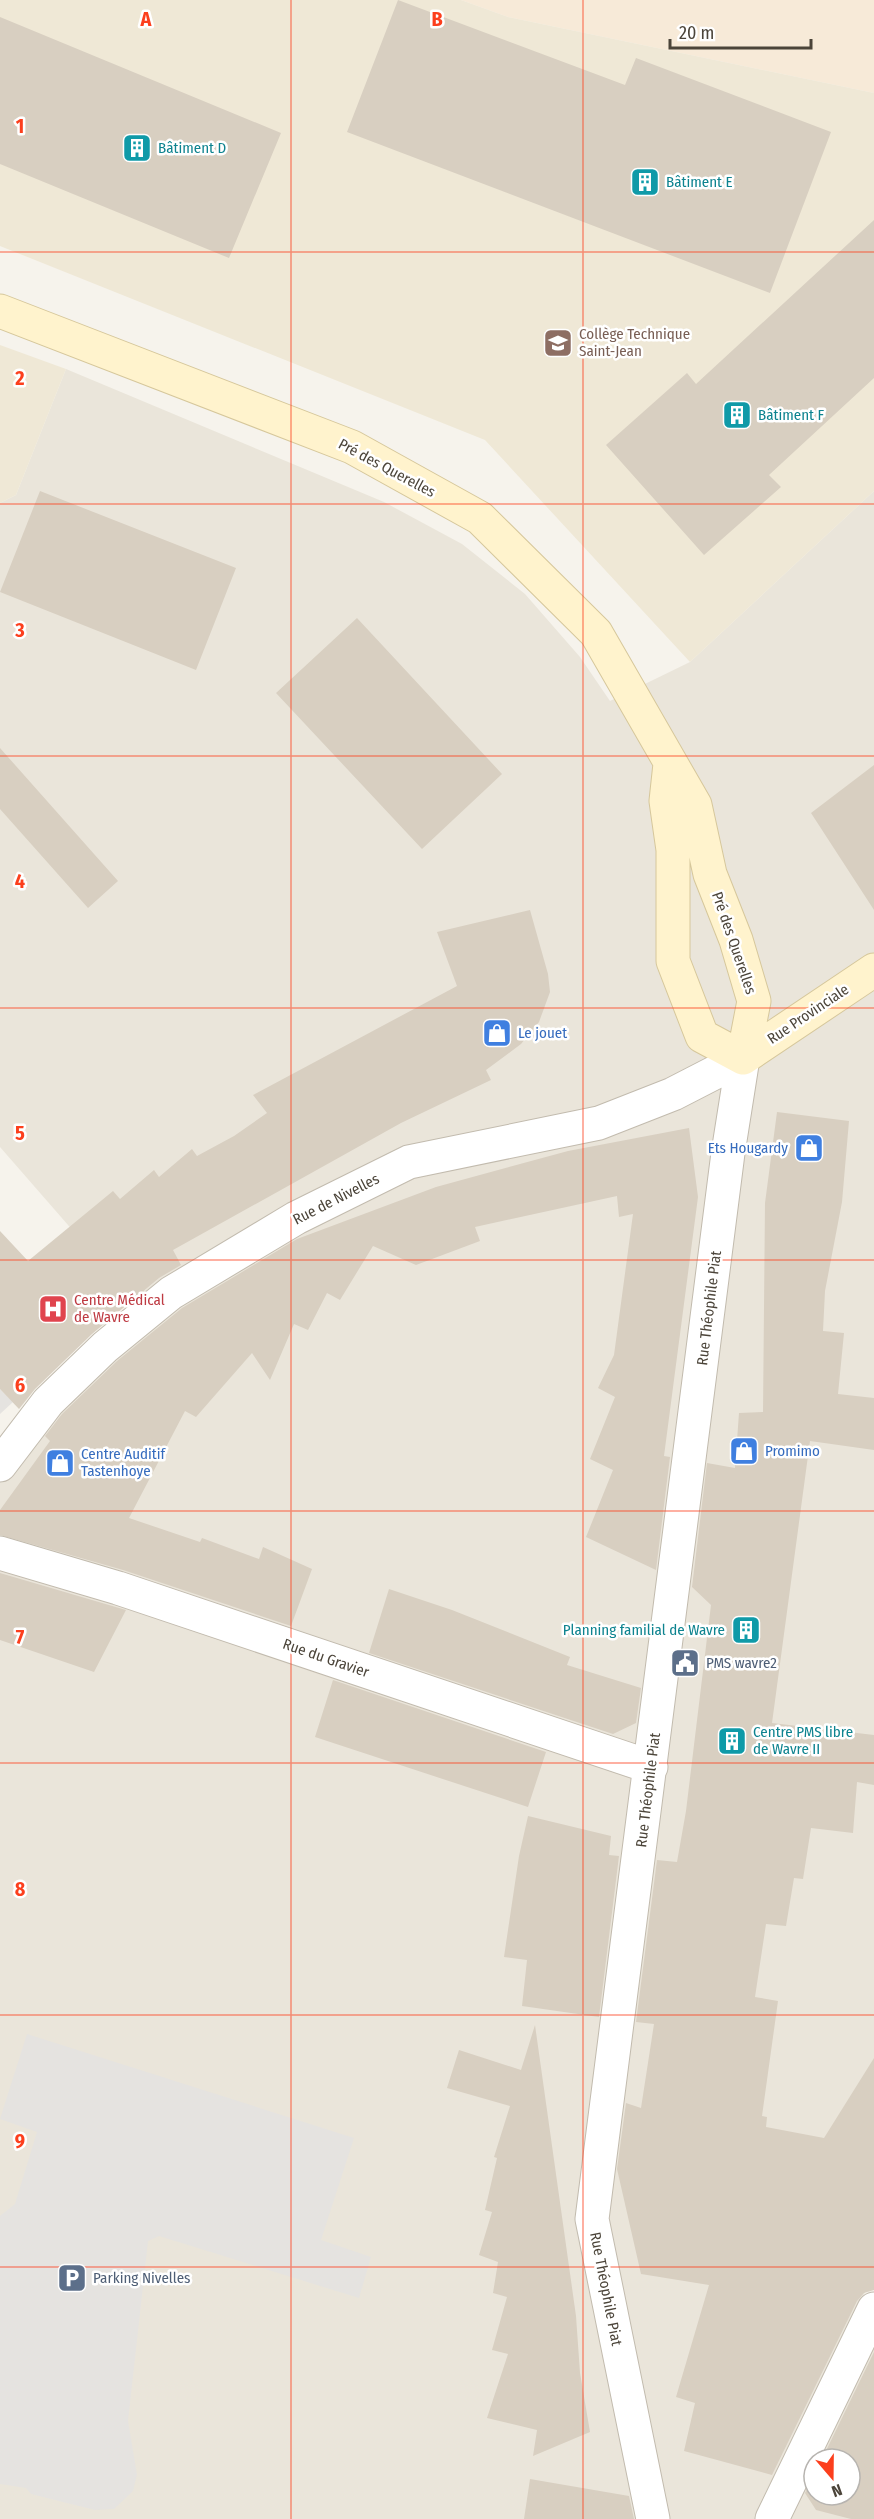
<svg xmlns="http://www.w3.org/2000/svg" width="874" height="2519" font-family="'Fira Sans Condensed',sans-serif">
  <rect width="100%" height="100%" fill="#f6f3ec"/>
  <path fill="#eae5da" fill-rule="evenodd" d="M 66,369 L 384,502 L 462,544 L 525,594 L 580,657 L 610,701 L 690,662 L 874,491 L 874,2278 L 857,2306 L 874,2311 L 874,2519 L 0,2519 L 0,1452 L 136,1303 L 0,1147 L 0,503 L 16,495 ZM 814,2459 L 850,2459 L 850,2495 L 814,2495 Z"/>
  <path fill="#f7ead8" d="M 461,0 L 874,0 L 874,93 L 508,17 Z"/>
  <path fill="#efe8d6" d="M 0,0 L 461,0 L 508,17 L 874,93 L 874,491 L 690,662 L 485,440 L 0,246 Z
    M 0,345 L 66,369 L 16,495 L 0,503 Z"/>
  <path fill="#e5e3e0" d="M 0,1389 L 13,1402 L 0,1414 Z
    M 27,2034 L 354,2138 L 321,2240 L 371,2257 L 359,2298 L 159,2236 L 148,2241 L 128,2421 L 137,2475 L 133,2491 L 114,2509 L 95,2510 L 31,2494 L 26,2488 L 0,2484 L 0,2216 L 15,2204 L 37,2132 L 0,2119 Z"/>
  <path fill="#d8cfc1" d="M 398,0 L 625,85 L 636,58 L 831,132 L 770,293 L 347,132 Z
    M 0,17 L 281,133 L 229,258 L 0,164 Z
    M 874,220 L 874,378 L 769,475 L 781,487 L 704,555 L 606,445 L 687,373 L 696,384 Z
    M 40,491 L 236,568 L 196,670 L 0,592 Z
    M 357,618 L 502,774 L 422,849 L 276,693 Z
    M 0,748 L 118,881 L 88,908 L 0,809 Z
    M 874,765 L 874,910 L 811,813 Z
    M 530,910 L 548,974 L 550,992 L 539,1022 L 521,1044 L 486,1070 L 491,1080 L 401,1123 L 173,1250 L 181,1265 L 159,1278 L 92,1334 L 35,1389 L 19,1409 L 0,1389 L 0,1231 L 28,1261 L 113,1191 L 120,1199 L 154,1170 L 159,1177 L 192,1149 L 197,1156 L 234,1136 L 267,1113 L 253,1095 L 457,986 L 437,932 Z
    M 777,1112 L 849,1121 L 842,1202 L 825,1291 L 823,1331 L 844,1333 L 838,1394 L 874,1398 L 874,1450 L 810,1441 L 772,1723 L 874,1735 L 874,1785 L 857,1782 L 853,1833 L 811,1828 L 803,1879 L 794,1878 L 786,1926 L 766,1924 L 755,1997 L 778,2001 L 762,2116 L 767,2117 L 766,2127 L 824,2138 L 874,2058 L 874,2290 L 864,2293 L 857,2301 L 772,2475 L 684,2451 L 695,2403 L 676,2397 L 709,2285 L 641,2274 L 617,2169 L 626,2103 L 641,2108 L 654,2024 L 636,2022 L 657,1860 L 677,1862 L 686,1811 L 711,1605 L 692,1587 L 707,1463 L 735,1468 L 739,1413 L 763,1412 L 765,1203 Z
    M 689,1128 L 698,1197 L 664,1456 L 670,1457 L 656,1570 L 586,1537 L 613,1470 L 590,1459 L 615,1397 L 598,1388 L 614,1355 L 633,1214 L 619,1217 L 617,1196 L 475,1227 L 480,1241 L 416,1265 L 373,1246 L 340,1300 L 327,1293 L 308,1330 L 294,1324 L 270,1380 L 252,1353 L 196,1417 L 185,1411 L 129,1518 L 200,1542 L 202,1538 L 259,1559 L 263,1547 L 312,1569 L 291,1626 L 123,1570 L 0,1535 L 0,1510 L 50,1441 L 45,1436 L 62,1414 L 117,1361 L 182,1308 L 297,1239 L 436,1187 L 568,1151 Z
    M 0,1573 L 126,1610 L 94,1672 L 0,1640 Z
    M 389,1589 L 452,1610 L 570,1657 L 567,1665 L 641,1688 L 636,1723 L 613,1734 L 369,1653 Z
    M 333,1680 L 546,1752 L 528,1807 L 315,1737 Z
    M 528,1816 L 611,1836 L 609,1855 L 619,1856 L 599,2017 L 522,2006 L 527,1960 L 504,1957 L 519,1856 Z
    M 535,2025 L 576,2316 L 580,2373 L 590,2432 L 533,2456 L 537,2430 L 487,2418 L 508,2354 L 492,2350 L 507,2297 L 493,2293 L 498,2262 L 479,2255 L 492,2212 L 485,2210 L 497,2158 L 494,2157 L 510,2106 L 447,2088 L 459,2050 L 521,2070 Z
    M 874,2352 L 874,2519 L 851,2519 L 816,2510 L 805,2493 L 814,2475 L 814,2495 L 850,2495 L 850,2459 L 822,2459 Z
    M 530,2479 L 629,2496 L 634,2519 L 524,2519 Z"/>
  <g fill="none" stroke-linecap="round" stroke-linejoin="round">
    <g stroke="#c2bbae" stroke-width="35">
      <path id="street" d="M 0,1465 L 48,1402 L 105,1347 L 171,1293 L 296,1218 L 409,1162 L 599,1123 L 673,1094 L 743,1058
        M 0,1553 L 118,1588 L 651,1767
        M 653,2519 L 592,2219 L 728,1153 L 743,1058
        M 772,2519 L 874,2309"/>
    </g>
    <g stroke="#d6c79b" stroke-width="35">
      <path id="secondary" d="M 0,311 L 352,447 L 480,518 L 596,633 L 695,805 L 710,874 L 736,940 L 754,1001 L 743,1058
        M 670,764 L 666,801 L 673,850 L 673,961 L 702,1036 L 743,1058
        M 743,1058 L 874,970"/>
    </g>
    <use href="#street" stroke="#fff" stroke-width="33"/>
    <use href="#secondary" stroke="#fff3cd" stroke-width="33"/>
  </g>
  <path fill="none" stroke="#fc3f1d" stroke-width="1.5" stroke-opacity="0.55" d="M 291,0 L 291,2519M 583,0 L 583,2519M 0,252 L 874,252M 0,504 L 874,504M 0,756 L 874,756M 0,1008 L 874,1008M 0,1260 L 874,1260M 0,1511 L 874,1511M 0,1763 L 874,1763M 0,2015 L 874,2015M 0,2267 L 874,2267"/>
  <defs>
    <g id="building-square" transform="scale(1.5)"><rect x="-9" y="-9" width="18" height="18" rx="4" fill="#0f9aa8" stroke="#fff"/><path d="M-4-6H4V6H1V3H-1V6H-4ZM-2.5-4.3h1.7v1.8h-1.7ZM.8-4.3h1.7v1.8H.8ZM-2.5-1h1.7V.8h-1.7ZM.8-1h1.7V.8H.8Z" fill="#fff"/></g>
    <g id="school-square" transform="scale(1.5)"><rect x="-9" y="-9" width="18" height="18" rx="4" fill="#8d6e63" stroke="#fff"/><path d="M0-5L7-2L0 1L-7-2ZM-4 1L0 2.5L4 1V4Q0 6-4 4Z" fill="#fff"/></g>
    <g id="shop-square" transform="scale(1.5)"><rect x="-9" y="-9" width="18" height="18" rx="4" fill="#3f7fe0" stroke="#fff"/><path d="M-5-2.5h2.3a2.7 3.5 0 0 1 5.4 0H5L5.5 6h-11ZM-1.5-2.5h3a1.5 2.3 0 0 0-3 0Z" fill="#fff"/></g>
    <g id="hospital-square" transform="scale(1.5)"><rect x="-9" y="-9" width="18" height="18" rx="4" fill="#e0444e" stroke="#fff"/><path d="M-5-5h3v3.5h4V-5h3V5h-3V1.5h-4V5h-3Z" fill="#fff"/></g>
    <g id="civic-square" transform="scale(1.5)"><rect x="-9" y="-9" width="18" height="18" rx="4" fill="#5c6f8a" stroke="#fff"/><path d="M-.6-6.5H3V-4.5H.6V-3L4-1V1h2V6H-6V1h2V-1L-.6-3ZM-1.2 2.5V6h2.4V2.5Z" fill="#fff"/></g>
    <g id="parking-square" transform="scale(1.5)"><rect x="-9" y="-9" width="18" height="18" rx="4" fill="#5c6f8a" stroke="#fff"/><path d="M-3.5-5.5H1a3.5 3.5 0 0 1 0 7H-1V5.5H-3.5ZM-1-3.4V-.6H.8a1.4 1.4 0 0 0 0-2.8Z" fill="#fff"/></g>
  </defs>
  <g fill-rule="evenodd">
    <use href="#building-square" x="137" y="148"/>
    <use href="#building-square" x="645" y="182"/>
    <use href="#school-square" x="558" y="343"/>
    <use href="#building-square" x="737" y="415"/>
    <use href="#shop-square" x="497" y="1033"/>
    <use href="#shop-square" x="809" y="1148"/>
    <use href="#hospital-square" x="53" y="1309"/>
    <use href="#shop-square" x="744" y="1451"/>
    <use href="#shop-square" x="60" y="1463"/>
    <use href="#building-square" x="746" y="1630"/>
    <use href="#civic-square" x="685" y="1663"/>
    <use href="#building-square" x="732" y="1741"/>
    <use href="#parking-square" x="72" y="2278"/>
  </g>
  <g text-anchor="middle" stroke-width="5" stroke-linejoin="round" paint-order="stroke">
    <g font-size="15" fill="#0d838f" stroke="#fff" text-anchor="start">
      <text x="158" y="153">Bâtiment D</text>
      <text x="666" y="187">Bâtiment E</text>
      <text x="758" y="420">Bâtiment F</text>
      <text x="725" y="1635" text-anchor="end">Planning familial de Wavre</text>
      <text x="753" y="1737">Centre PMS libre<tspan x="753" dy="17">de Wavre II</tspan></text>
    </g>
    <g font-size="15" fill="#785e54" stroke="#fff" text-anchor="start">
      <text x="579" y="339">Collège Technique<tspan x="579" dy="17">Saint-Jean</tspan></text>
    </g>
    <g font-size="15" fill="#4b4439" stroke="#fff">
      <text transform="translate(387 468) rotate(28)" y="5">Pré des Querelles</text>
      <text transform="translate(734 943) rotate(71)" y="5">Pré des Querelles</text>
      <text transform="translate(808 1014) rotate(-34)" y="5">Rue Provinciale</text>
      <text transform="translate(336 1199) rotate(-27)" y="5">Rue de Nivelles</text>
      <text transform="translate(709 1308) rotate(-83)" y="5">Rue Théophile Piat</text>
      <text transform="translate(326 1658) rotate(19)" y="5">Rue du Gravier</text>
      <text transform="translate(648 1790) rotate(-83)" y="5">Rue Théophile Piat</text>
      <text transform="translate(606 2289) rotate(79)" y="5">Rue Théophile Piat</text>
    </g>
    <g font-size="15" fill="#366cbe" stroke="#fff" text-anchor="start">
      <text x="518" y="1038">Le jouet</text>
      <text x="788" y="1153" text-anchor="end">Ets Hougardy</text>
      <text x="765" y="1456">Promimo</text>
      <text x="81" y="1459">Centre Auditif<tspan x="81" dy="17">Tastenhoye</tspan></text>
    </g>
    <g font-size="15" fill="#be3a42" stroke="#fff" text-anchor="start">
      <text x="74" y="1305">Centre Médical<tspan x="74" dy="17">de Wavre</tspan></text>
    </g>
    <g font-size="15" fill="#4e5e75" stroke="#fff" text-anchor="start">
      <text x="706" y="1668">PMS wavre2</text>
      <text x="93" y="2283">Parking Nivelles</text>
    </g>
  </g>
  <g font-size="20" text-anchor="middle" font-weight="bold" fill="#fc3f1d" stroke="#fff" stroke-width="5" stroke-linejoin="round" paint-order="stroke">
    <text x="146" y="26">A</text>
    <text x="437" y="26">B</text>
    <text x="20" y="133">1</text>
    <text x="20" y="385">2</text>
    <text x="20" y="637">3</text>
    <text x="20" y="888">4</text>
    <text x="20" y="1140">5</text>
    <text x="20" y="1392">6</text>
    <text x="20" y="1644">7</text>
    <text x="20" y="1896">8</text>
    <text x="20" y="2148">9</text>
  </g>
  <g transform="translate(832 2477) rotate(160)"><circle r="28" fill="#ffffff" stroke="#b7b4b0" stroke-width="1.5"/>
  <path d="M0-4.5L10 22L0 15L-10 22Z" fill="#fc3f1d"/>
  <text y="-9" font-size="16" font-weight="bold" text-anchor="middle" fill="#4b4439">N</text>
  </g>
  <path d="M670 39v9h141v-9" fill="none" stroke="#4b4439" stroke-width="3"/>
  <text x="679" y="39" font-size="18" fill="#4b4439" stroke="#ffffff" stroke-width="4.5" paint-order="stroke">20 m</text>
</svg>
